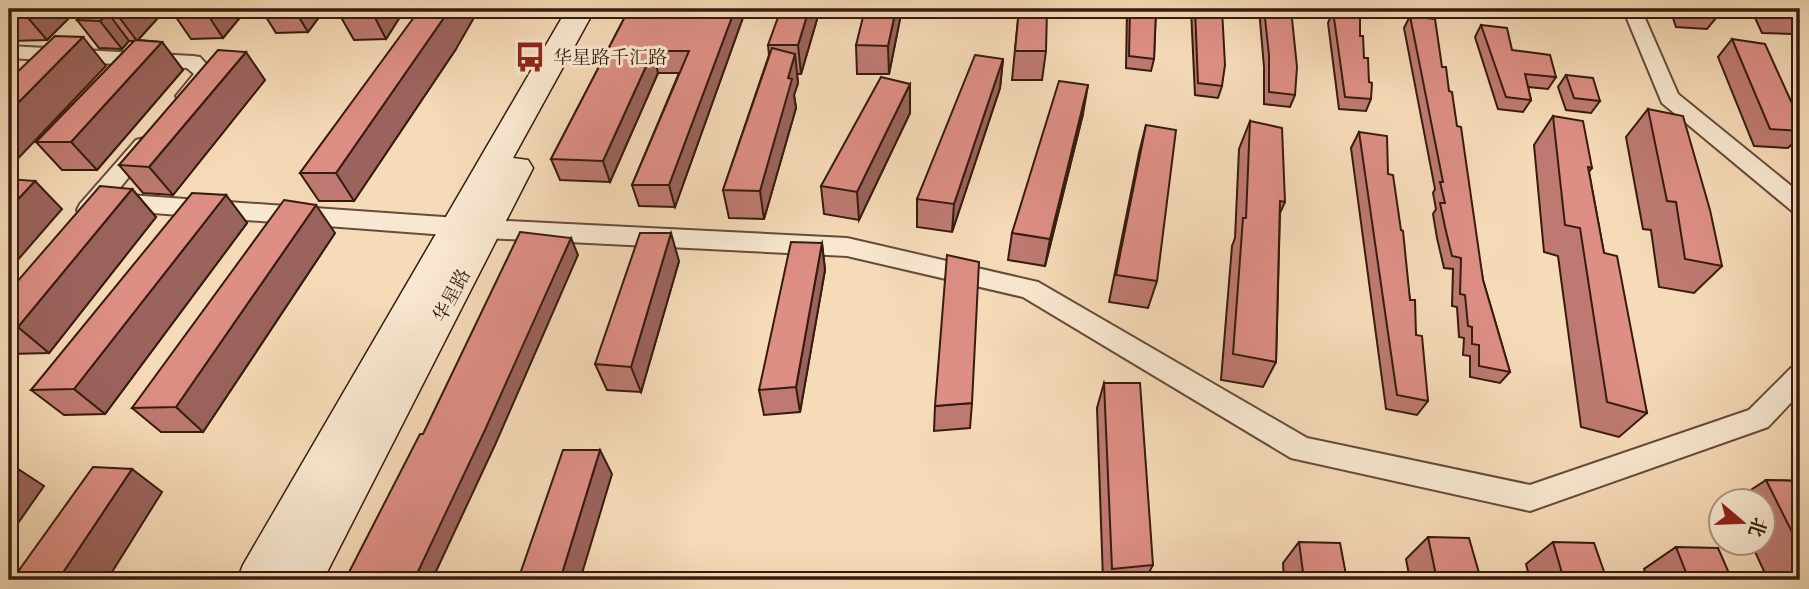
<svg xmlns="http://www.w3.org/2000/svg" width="1809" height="589" font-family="Vollkorn,'Noto Serif SC',serif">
  <rect width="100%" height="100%" fill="#f6dbb8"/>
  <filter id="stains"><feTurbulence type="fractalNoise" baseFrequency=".00286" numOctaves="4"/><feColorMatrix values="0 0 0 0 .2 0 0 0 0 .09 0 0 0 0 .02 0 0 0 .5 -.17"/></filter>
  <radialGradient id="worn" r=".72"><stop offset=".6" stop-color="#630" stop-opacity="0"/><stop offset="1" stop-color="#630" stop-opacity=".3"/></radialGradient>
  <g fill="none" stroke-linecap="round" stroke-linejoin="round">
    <g stroke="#664c39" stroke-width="4">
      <path id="street" d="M 1623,9 L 1641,9 L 1678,94 L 1800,193 L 1800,213 L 1792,211 L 1662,103 Z
        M 9,46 L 193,56 L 200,57 L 215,74 C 207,87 195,105 179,101 L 176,96 L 194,74 L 187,68 L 9,58 Z
        M 144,138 L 152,140 L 155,145 L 115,194 L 486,220 L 847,238 L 1038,282 L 1307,438 L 1530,485 L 1749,410 L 1791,368 L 1800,365 L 1800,393 L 1768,427 L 1530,511 L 1291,458 L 1023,297 L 847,256 L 486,238 L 113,210 L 104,206 C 96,216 92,220 80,216 L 77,210 L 80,204 L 136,140 Z"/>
    </g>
    <g stroke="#361c0f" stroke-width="3">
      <path id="secondary" d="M 567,9 L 595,9 L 513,158 L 528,160 L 533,168 L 323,580 L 237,580 L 243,565 Z"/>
    </g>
    <use href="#street" fill="#f9e8d1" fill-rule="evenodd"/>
    <use href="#secondary" fill="#f9e8d1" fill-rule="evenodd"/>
  </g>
  <path fill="#be7a72" stroke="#361c0f" stroke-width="2" d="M 9,9 L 78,9 L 47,40 L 9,41 Z
    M 88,9 L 166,9 L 138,40 L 162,42 L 183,70 L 97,170 L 62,170 L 36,142 L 134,41 L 129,41 L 122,49 L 99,48 L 77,20 Z
    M 173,9 L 247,9 L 223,38 L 191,39 L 171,10 Z
    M 261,9 L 325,9 L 308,32 L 276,33 Z
    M 340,9 L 405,9 L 386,39 L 354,40 L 338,12 Z
    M 629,9 L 746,9 L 675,207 L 639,206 L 632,185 L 679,73 L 658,73 L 610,182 L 560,180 L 551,159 Z
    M 820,9 L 801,74 L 797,74 L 798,83 L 794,95 L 796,108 L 764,219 L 729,218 L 723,190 L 769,55 L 768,45 Z
    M 902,9 L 889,74 L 857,74 L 856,45 Z
    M 1019,9 L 1046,51 L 1042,80 L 1012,80 Z
    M 1127,9 L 1156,9 L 1154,59 L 1151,71 L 1126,68 Z
    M 1191,9 L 1222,9 L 1222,86 L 1218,98 L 1195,95 Z
    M 1259,9 L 1291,9 L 1295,95 L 1290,107 L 1264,104 L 1264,67 Z
    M 1670,9 L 1719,9 L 1721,12 L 1707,29 L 1676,27 Z
    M 1751,9 L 1800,9 L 1800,25 L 1792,34 L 1762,33 Z
    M 1333,11 L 1360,36 L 1371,99 L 1366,111 L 1339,109 L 1328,23 Z
    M 1410,16 L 1442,67 L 1449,91 L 1483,280 L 1510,372 L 1500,383 L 1470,377 L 1470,356 L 1463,355 L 1464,338 L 1459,337 L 1457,307 L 1452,306 L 1453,269 L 1444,268 L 1437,238 L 1433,214 L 1436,209 L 1433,193 L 1435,189 L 1404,28 Z
    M 412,21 L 456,49 L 354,201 L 319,201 L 300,173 Z
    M 1481,25 L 1512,50 L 1556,77 L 1548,89 L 1528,87 L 1531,100 L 1523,112 L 1498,109 L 1475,37 Z
    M 1732,39 L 1800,121 L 1800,136 L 1788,148 L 1754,146 L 1718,57 Z
    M 1003,59 L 1000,88 L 952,232 L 917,227 L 917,199 Z
    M 1566,75 L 1600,101 L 1591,113 L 1566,110 L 1558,87 Z
    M 265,80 L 173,195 L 143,193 L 119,165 Z
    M 910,84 L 910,113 L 859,220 L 824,214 L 821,186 Z
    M 1648,109 L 1722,266 L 1694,293 L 1659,287 L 1651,230 L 1643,229 L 1626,137 Z
    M 1083,114 L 1045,266 L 1008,260 L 1012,233 Z
    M 1553,116 L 1592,168 L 1589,172 L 1604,253 L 1647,413 L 1619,437 L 1581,427 L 1558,256 L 1544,252 L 1534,145 Z
    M 1250,121 L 1285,202 L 1280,213 L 1276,362 L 1263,387 L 1221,380 L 1232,246 L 1235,238 L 1239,149 Z
    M 1146,125 L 1157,281 L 1148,308 L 1109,302 L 1139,153 Z
    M 1359,132 L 1388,174 L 1428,401 L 1417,415 L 1386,409 L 1351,148 Z
    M 132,189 L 156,217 L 49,353 L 10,354 L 9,353 L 9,291 Z
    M 226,195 L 247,223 L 105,414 L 64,415 L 31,390 Z
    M 335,233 L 203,432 L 161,432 L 132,408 Z
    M 822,243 L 825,270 L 800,412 L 764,415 L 759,390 Z
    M 679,261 L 641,392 L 607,390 L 595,364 Z
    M 1104,383 L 1153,565 L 1145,580 L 1103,580 L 1097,408 Z
    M 972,403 L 970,428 L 934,431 L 935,406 Z
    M 1766,480 L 1800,481 L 1800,580 L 1768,580 L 1751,543 L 1763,543 L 1763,501 L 1734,501 Z
    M 1428,537 L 1481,580 L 1410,580 L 1406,559 Z
    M 1299,542 L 1347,580 L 1284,580 L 1283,563 Z
    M 1553,542 L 1607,580 L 1530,580 L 1526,564 Z
    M 1676,547 L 1732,580 L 1648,580 L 1644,569 Z"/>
  <path fill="#9b635d" stroke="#361c0f" stroke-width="2" d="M 26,9 L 78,9 L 47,40 L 23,12 Z
    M 119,9 L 166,9 L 137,41 L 116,13 Z
    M 204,9 L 247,9 L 223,38 Z
    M 294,9 L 325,9 L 308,32 Z
    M 372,9 L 405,9 L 386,39 L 371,10 Z
    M 450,9 L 479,9 L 456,49 L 354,201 L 336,173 Z
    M 735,9 L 746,9 L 675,207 L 669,185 Z
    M 809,9 L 820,9 L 801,74 L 798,45 Z
    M 896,9 L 902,9 L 889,74 L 888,46 Z
    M 108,13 L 129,41 L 122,49 L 100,21 Z
    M 83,37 L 106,66 L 9,168 L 9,112 Z
    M 162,42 L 183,70 L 97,170 L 71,142 Z
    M 653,51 L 658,73 L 610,182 L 603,161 Z
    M 246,52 L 265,80 L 173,195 L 149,167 Z
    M 795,54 L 798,83 L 794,95 L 796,108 L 764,219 L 760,191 L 788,78 Z
    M 1003,59 L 1000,88 L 952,232 L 954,204 Z
    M 910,84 L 910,113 L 859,220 L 857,192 Z
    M 1088,85 L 1083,114 L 1045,266 L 1050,239 Z
    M 35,181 L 62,209 L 9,270 L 9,209 Z
    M 132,189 L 156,217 L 49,353 L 18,327 Z
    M 226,195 L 247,223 L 105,414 L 74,389 Z
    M 316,205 L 335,233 L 203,432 L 176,407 Z
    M 671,233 L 679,261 L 641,392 L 631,367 Z
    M 571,238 L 578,255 L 495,445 L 432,580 L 414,580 Z
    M 822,243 L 825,270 L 800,412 L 796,387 Z
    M 600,450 L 612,474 L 580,580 L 560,580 Z
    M 9,463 L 44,486 L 9,536 Z
    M 132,469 L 162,492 L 107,580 L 58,580 Z"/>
  <path fill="#dd8e85" stroke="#361c0f" stroke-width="2" d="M 9,9 L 26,9 L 23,12 L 9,12 Z
    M 88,9 L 119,9 L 116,13 L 108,13 L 100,21 L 77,20 Z
    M 340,9 L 372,9 L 371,10 L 338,12 Z
    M 420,9 L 450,9 L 336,173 L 300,173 Z
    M 629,9 L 735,9 L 669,185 L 632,185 L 689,51 L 653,51 L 603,161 L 551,159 Z
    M 781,9 L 809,9 L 798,45 L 768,45 Z
    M 865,9 L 896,9 L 888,46 L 856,45 Z
    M 1019,9 L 1047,9 L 1046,51 L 1015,51 Z
    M 1130,9 L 1156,9 L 1154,59 L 1129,56 Z
    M 1195,9 L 1222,9 L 1225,65 L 1222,86 L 1198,83 Z
    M 1264,9 L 1291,9 L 1297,67 L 1295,95 L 1269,92 L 1269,55 Z
    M 1689,9 L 1719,9 L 1721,12 L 1689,10 Z
    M 1773,9 L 1800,9 L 1800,16 L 1776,15 Z
    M 1333,11 L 1360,13 L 1360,36 L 1363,36 L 1364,58 L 1368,58 L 1369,82 L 1372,83 L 1371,99 L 1345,97 Z
    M 1410,16 L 1435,19 L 1442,67 L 1446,67 L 1449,91 L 1452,92 L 1457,126 L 1461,127 L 1483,280 L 1510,372 L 1479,366 L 1479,345 L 1472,344 L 1472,327 L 1468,326 L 1465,295 L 1460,294 L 1461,258 L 1452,256 L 1445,227 L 1440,203 L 1445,203 L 1440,182 L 1443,182 Z
    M 1481,25 L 1507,28 L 1512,50 L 1550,55 L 1556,77 L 1525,74 L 1531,100 L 1506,97 Z
    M 55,36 L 83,37 L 9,112 L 9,80 Z
    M 1732,39 L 1765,44 L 1800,121 L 1800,131 L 1770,129 Z
    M 135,40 L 162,42 L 71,142 L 36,142 Z
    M 772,48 L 795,54 L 788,78 L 792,79 L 760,191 L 723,190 Z
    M 218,50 L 246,52 L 149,167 L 119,165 Z
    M 975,55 L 1003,59 L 954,204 L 917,199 Z
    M 1566,75 L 1593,78 L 1600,101 L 1574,98 Z
    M 881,77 L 910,84 L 857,192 L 821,186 Z
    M 1059,81 L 1088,85 L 1050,239 L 1012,233 Z
    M 1648,109 L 1683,116 L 1710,210 L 1722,266 L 1685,259 L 1676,202 L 1667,201 Z
    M 1553,116 L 1583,121 L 1592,168 L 1588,167 L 1604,253 L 1617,256 L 1647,413 L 1607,402 L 1580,228 L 1565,225 Z
    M 1250,121 L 1282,128 L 1285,202 L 1280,201 L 1276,362 L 1233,354 L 1243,218 L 1246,218 Z
    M 1146,125 L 1176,130 L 1157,281 L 1116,275 Z
    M 1359,132 L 1387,136 L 1388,174 L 1393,175 L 1401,230 L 1403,231 L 1410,300 L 1415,300 L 1416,335 L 1422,336 L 1428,401 L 1397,395 Z
    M 9,179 L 35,181 L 9,209 Z
    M 100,186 L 132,189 L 18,327 L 9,327 L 9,291 Z
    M 192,193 L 226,195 L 74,389 L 31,390 Z
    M 284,200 L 316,205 L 176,407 L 132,408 Z
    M 520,232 L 571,238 L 485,430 L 414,580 L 345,580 L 420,434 L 423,434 Z
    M 640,233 L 671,233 L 631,367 L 595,364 Z
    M 791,242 L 822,243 L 796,387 L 759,390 Z
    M 947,255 L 979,262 L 972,403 L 935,406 Z
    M 1104,383 L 1140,383 L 1153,565 L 1112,569 Z
    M 563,450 L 600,450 L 560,580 L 518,580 Z
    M 93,467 L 132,469 L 58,580 L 12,580 Z
    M 1766,480 L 1800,481 L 1800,548 Z
    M 1428,537 L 1469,538 L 1481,580 L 1437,580 Z
    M 1299,542 L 1340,543 L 1347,580 L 1304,580 Z
    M 1553,542 L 1594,543 L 1607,580 L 1564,580 Z
    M 1676,547 L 1718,548 L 1732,580 L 1689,580 Z"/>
  <defs>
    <g id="bus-bare" transform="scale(2.415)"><path d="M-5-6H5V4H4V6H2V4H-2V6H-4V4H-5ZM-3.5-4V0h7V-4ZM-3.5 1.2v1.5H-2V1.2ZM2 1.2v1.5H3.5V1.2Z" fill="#8f2418" stroke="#f9e8d1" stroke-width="2.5" paint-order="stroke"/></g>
  </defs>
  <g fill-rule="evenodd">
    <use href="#bus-bare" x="530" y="57"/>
  </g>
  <g text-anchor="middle" stroke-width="6" stroke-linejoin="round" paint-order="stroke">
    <g font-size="19" fill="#361c0f" stroke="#f9e8d1" text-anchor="start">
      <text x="553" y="64">华星路千汇路</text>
    </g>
    <g font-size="19" fill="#361c0f" stroke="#f9e8d1">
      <text transform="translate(451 295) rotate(-62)" y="7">华星路</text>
    </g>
  </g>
  <rect width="1809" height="589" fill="none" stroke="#f6dbb8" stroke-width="35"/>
  <rect x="10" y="10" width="1788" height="568" fill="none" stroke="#361c0f" stroke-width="3.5"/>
  <rect x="18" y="18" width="1774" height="554" fill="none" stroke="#361c0f" stroke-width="2"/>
  <g transform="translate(1742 522) rotate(109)"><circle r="33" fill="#f9e8d1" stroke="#ab9683" stroke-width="2"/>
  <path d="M0-5L12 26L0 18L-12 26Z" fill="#8f2418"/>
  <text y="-10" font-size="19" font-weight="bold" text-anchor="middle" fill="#361c0f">北</text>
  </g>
  <rect width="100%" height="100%" filter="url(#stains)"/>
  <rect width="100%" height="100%" fill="url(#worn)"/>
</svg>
